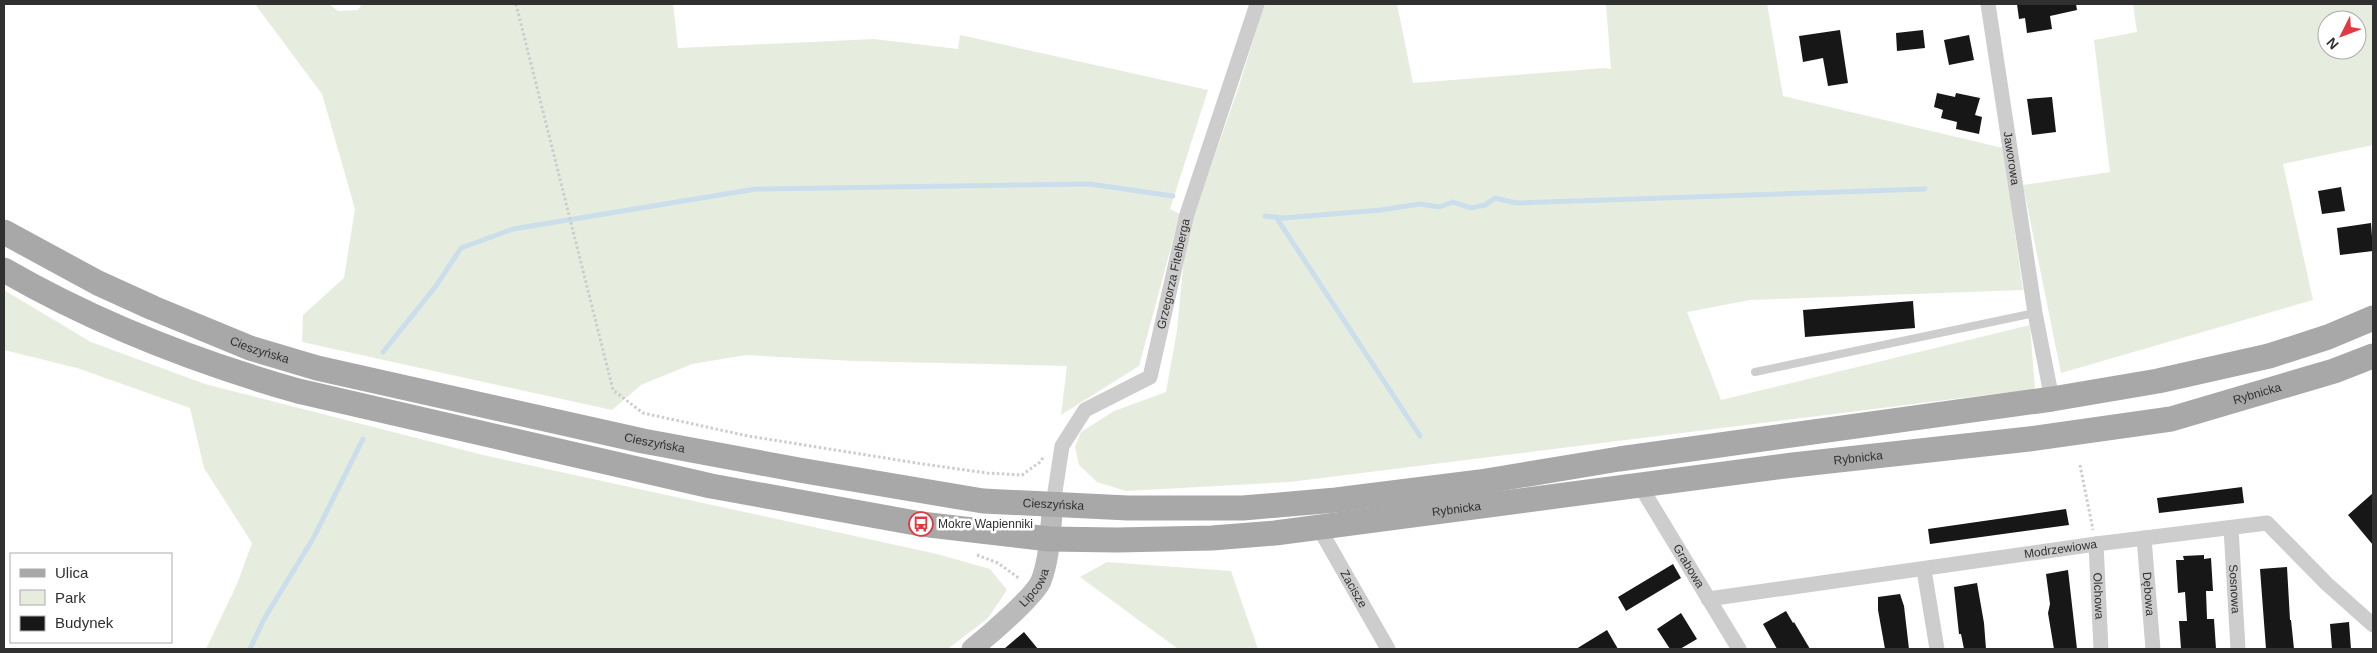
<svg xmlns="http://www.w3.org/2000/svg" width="2377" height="653" font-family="Arial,sans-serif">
  <rect width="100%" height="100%" fill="#fff"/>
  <path fill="#e6edde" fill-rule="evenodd" d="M 255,4 L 329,4 L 338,11 L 358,10 L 362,4 L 673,4 L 678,48 L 874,39 L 958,49 L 960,35 L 1208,90 L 1170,209 L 1180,214 L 1139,366 L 1061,415 L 1067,366 L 853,361 L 746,355 L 692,364 L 641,385 L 612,410 L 302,342 L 303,315 L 344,278 L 355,209 L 322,94 Z
    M 1264,4 L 1397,4 L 1413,83 L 1604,68 L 1611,69 L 1606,4 L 1767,4 L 1783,96 L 2003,148 L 2023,290 L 1750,300 L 1687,312 L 1721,400 L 2030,325 L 2035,389 L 1290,482 L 1126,491 L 1097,482 L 1079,465 L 1075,447 L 1081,432 L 1114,411 L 1166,392 L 1177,330 L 1186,237 L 1239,86 Z
    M 2133,4 L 2373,4 L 2373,145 L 2283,164 L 2313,300 L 2061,373 L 2023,185 L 2110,172 L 2094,40 L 2137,32 ZM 2327,20 L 2357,20 L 2357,50 L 2327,50 Z
    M 4,290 L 91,342 L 205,384 L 483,455 L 937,554 L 990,569 L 1007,590 L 988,618 L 948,649 L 206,649 L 237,584 L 252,543 L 204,468 L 190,408 L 77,368 L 4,350 Z
    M 1107,562 L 1231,571 L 1258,649 L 1178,649 L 1080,577 Z"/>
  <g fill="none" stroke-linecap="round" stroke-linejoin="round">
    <path stroke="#cbdeec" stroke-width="5" d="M 1265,216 L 1283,218 L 1381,210 L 1420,204 L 1439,207 L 1453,202 L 1471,208 L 1485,205 L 1495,198 L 1517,203 L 1925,189
      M 1276,217 L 1420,436
      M 383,352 L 436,286 L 461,248 L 513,229 L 756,189 L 1090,184 L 1173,196
      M 250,649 L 264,619 L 314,537 L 363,439"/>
  </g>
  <path fill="#171717" d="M 2017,4 L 2076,4 L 2077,10 L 2050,16 L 2052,29 L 2027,33 L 2025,18 L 2019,19 Z
    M 1840,30 L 1848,83 L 1828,86 L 1823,58 L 1803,62 L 1799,36 Z
    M 1923,30 L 1925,48 L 1897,51 L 1896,33 Z
    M 1969,35 L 1974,60 L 1949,65 L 1944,40 Z
    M 1937,93 L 1955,97 L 1956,93 L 1980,98 L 1975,115 L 1982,117 L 1979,134 L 1956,129 L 1957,122 L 1941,118 L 1943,110 L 1934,107 Z
    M 2052,97 L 2056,132 L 2032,135 L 2027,99 Z
    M 2341,187 L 2345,211 L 2322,214 L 2318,191 Z
    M 2371,223 L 2373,251 L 2340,255 L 2337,228 Z
    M 1913,301 L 1915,328 L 1805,337 L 1803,310 Z
    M 2242,487 L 2244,503 L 2159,513 L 2157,498 Z
    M 2373,493 L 2373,545 L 2348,515 Z
    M 2066,509 L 2069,525 L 1930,544 L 1928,529 Z
    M 2204,555 L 2204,559 L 2211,558 L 2213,591 L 2206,591 L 2207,619 L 2214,619 L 2216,649 L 2181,649 L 2179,621 L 2187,621 L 2185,592 L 2178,593 L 2176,560 L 2184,560 L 2183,556 Z
    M 1673,564 L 1681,578 L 1626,611 L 1618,597 Z
    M 2287,567 L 2290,620 L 2291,620 L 2294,649 L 2266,649 L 2260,569 Z
    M 2068,570 L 2077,649 L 2054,649 L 2048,613 L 2050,604 L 2046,574 Z
    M 1977,583 L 1984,623 L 1986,649 L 1964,649 L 1961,634 L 1959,634 L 1954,587 Z
    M 1900,594 L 1904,606 L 1909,649 L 1885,649 L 1878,610 L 1878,597 Z
    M 1786,611 L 1793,623 L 1794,622 L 1810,649 L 1777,649 L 1763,624 Z
    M 1681,613 L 1697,639 L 1680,649 L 1670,649 L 1657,629 Z
    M 2349,622 L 2351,649 L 2332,649 L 2330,624 Z
    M 1607,630 L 1618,649 L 1576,649 Z
    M 1024,632 L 1038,649 L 1004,649 Z"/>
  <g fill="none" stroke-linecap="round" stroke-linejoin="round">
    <path stroke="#cdcdcd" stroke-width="3" stroke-dasharray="2.5 2.5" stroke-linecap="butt" d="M 516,4 L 613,390 L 643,413 L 748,436 L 923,464 L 987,473 L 1022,475 L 1040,462 L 1044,456
      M 2080,465 L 2093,530
      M 977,555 L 998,563 L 1020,579"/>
    <path stroke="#cdcdcd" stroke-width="8" d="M 1755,372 L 2035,313"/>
    <g stroke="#cdcdcd" stroke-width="15">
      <path id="s1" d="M 1988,4 L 2035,313 L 2052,399"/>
      <path id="s2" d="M 1639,484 L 1739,649"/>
      <path id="s3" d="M 1053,505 L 1062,446 L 1085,410 L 1150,377 L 1187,214 L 1257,4"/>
      <path id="s4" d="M 1319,528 L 1388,649"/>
      <path id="s5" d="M 2231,528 L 2238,649"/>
      <path id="s6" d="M 2144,538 L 2153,649"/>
      <path id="s7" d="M 2096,544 L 2101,649"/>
      <path d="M 1924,570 L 1937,649"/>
      <path id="s8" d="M 1708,599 L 2096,544 L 2267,523 L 2327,584 L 2373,625"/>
    </g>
    <path stroke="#bababa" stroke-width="21" id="s9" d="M 972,649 C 987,637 1034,597 1041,581 C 1050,558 1050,530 1053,505"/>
    <g stroke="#a8a8a8" stroke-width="25">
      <path id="s10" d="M 4,232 L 98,283 L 153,308 L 250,348 L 317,368 L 643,441 L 799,470 L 983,501 L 1128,508 L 1243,508 L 1336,500 L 1480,482 L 1619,459 L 2052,399 L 2158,381 L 2269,356 L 2328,337 L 2373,318"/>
      <path id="s11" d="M 4,270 C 96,323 196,362 298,391 L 711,486 L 921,524 L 1049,539 L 1117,540 L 1212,538 L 1275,533 L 1793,465 L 2029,439 L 2171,419 L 2334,371 L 2373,356"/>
    </g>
  </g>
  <defs>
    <g id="bus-ring" transform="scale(1.25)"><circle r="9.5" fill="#fff" stroke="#e13841" stroke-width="1.5"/><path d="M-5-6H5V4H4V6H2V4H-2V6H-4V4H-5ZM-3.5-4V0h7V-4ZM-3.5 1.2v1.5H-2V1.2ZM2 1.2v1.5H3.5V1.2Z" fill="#e13841"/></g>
  </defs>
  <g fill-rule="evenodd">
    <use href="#bus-ring" x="921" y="524"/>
  </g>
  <g text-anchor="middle" stroke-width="5" stroke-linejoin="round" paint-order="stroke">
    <g font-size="12" fill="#303030" stroke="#fff">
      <text dy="4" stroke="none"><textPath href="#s1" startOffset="156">Jaworowa</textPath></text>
      <text dy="4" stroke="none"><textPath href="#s3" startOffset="281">Grzegorza Fitelberga</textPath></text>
      <text dy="4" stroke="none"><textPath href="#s10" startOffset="282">Cieszyńska</textPath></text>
      <text dy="4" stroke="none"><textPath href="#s11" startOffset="2304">Rybnicka</textPath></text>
      <text dy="4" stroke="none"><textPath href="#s10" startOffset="688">Cieszyńska</textPath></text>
      <text dy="4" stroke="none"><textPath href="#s11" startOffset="1899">Rybnicka</textPath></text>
      <text dy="4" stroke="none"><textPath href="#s10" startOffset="1092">Cieszyńska</textPath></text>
      <text dy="4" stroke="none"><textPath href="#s11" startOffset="1494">Rybnicka</textPath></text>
      <text dy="4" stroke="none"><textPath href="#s8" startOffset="356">Modrzewiowa</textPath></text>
      <text dy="4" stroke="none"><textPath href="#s2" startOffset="96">Grabowa</textPath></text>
      <text dy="4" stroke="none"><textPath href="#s9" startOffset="88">Lipcowa</textPath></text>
      <text dy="4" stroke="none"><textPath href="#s4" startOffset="70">Zacisze</textPath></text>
      <text dy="4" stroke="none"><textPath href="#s5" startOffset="61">Sosnowa</textPath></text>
      <text dy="4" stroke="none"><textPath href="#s6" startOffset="56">Dębowa</textPath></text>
      <text dy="4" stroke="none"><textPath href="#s7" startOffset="52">Olchowa</textPath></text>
    </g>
    <g font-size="12" fill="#303030" stroke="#fff" text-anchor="start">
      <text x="938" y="528">Mokre Wapienniki</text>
    </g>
  </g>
  <rect width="2377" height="653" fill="none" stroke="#303030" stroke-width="10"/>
  <rect x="10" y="553" width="162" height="90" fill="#ffffff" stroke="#acacac"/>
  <rect x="20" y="569" width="25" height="8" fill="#a8a8a8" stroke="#acacac"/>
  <text x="55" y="578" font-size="15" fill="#303030">Ulica</text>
  <rect x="20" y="590" width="25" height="15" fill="#e6edde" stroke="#acacac"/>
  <text x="55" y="603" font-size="15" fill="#303030">Park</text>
  <rect x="20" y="616" width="25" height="15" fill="#171717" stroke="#acacac"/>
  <text x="55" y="628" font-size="15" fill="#303030">Budynek</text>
  <g transform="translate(2342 35) rotate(228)"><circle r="24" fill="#ffffff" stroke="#acacac"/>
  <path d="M0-4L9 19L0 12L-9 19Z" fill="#e13841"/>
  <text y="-8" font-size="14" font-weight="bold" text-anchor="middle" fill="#303030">N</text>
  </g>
</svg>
